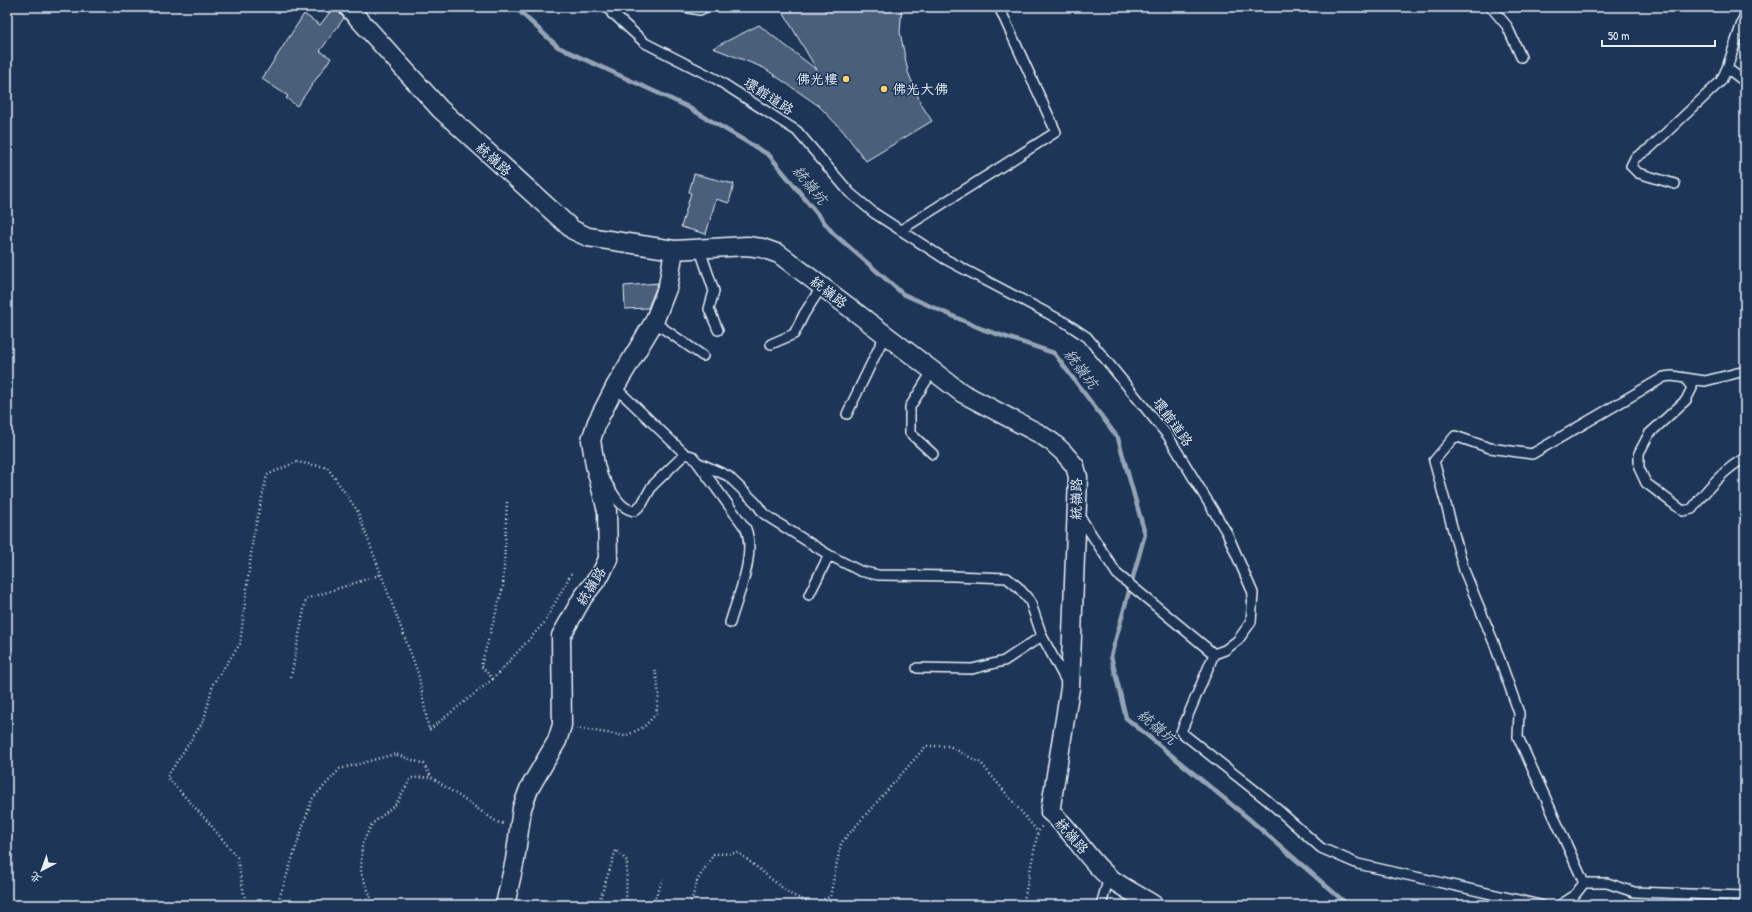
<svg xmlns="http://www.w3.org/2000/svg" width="1752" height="912" font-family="'Patrick Hand','LXGW WenKai TC',sans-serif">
  <rect width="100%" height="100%" fill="#1d3557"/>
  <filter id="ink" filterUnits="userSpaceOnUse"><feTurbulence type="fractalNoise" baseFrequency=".025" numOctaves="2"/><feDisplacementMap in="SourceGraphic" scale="8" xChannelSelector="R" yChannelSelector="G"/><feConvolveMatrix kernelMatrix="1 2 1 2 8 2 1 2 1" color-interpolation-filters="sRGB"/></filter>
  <g filter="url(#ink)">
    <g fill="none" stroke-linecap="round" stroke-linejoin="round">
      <path stroke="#95a4b5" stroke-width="4.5" d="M 515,7 L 558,47 L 686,106 L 769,155 L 833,233 L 903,294 L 982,329 L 1054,353 L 1118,438 L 1145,534 L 1111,656 L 1126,718 L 1248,818 L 1348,905"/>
    </g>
    <path fill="#495e7a" stroke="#e8f1f8" d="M 334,7 L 338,7 L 340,14 L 344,18 L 320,51 L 331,58 L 297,106 L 286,98 L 288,96 L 262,79 L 304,14 L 320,25 Z
      M 780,7 L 902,7 L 900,32 L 908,72 L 921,104 L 932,121 L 866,161 L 843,131 L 819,106 L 764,68 L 713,48 L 759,25 L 817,70 Z
      M 694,174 L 734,184 L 729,203 L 716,199 L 706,234 L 681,227 L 691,193 L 689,192 Z
      M 658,283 L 648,308 L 625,309 L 624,286 Z"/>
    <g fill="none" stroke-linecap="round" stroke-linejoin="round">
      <g stroke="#e8f1f8" stroke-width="12">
        <path id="lane" d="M 606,7 L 645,43 L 716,79 L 797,131 L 850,193 L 874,213 L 945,259 L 1066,323 L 1087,337 L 1168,436 L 1227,533 L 1253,593 L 1251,622 L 1238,640 L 1225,650 L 1214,654 L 1117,574 L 1079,515
          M 684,7 L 700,10 L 706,7
          M 1491,7 L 1507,26 L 1521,57
          M 612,14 L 622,7
          M 1727,68 L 1745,14
          M 1675,184 L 1638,173 L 1631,166 L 1635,158 L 1650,148 L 1721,81 L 1727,68 L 1745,82
          M 901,230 L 1056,132 L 999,7
          M 699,247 L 714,291 L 709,309 L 718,330
          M 654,322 L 703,356
          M 771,344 L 794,334 L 804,314 L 822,286
          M 933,370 L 910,407 L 910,433 L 933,454
          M 1686,379 L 1692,388 L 1686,400 L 1649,434 L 1639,453 L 1639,468 L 1646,483 L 1683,511 L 1692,509 C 1706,490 1724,469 1745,458
          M 615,387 L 685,454
          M 847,414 L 885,335
          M 697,462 L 728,476 L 756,503 L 763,513 L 773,520 L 829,555 L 860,571 L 878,575 L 954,576 L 1007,578 L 1018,587 L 1030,601 L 1042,636 L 1067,683
          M 605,480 C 613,493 619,508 634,511 L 642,504 L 652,486 L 685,454 L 692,456 L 697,462 L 746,529 C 756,556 738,595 730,623
          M 809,595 L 829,555
          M 1214,654 L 1181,732 L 1267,800 L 1321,848 L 1358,864 L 1540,905
          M 917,668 L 972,669 L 1004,661 L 1042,636
          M 1584,883 L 1607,883 L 1634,892 L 1745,896
          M 1101,905 L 1109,877
          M 1560,905 L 1574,896 L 1584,883 L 1518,737 L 1519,713 L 1494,643 L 1464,570 L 1434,461 L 1455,436 L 1490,448 L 1532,454 L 1664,377 L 1672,376 L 1705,381 L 1745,371"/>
      </g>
      <g stroke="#e8f1f8" stroke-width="21">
        <path id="street" d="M 348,7 L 440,109 L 573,230 L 588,237 L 674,250 L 747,246 L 762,248 L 779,254 L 962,393 L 1038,433 L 1052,442 L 1063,452 L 1075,466 L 1078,477 L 1070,688 L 1050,812 C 1073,830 1086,859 1110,878 C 1123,888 1140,896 1154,905
          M 505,905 L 515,860 L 522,808 L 529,789 L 557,741 L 562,725 L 561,636 L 583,597 L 601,574 L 608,559 L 607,511 L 595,465 L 591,440 L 597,422 L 615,387 L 654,322 L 668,286 L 674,250"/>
      </g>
      <path stroke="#e8f1f8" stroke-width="2.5" stroke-dasharray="1 3" stroke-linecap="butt" d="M 823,7 L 826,12
        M 507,502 L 503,587 L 481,666 L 493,679 L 544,623 L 572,572
        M 291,677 L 306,599 L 382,574
        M 576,728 L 625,736 L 644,727 L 656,714 L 659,695 L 655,668
        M 246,905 L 237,857 L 209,823 L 167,777 L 204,720 L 213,684 L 240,644 L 253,538 L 267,475 L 296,462 L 327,467 L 357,510 L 418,673 L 429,730 L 493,679
        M 277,905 L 312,799 L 340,769 L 395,754 L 424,764 L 431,777 L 497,822 L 504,824
        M 374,905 L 361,873 L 362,844 L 372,824 L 396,804 L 411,778 L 431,777
        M 598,905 L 616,850 L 627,861 L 626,905
        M 652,905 L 663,879
        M 690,905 L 698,879 L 714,854 L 739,853 L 790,894 L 811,904 L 830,897 L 841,843 L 926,746 L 949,746 L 981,763 L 1038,832
        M 1023,905 L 1038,832 L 1042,826"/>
      <use href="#lane" stroke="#1d3557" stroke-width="9"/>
      <use href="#street" stroke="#1d3557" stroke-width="18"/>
    </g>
  </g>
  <g fill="#ffd166" stroke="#1d3557" stroke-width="1.5">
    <circle cx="846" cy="79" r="4"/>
    <circle cx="884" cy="89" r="4"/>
  </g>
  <g text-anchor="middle" stroke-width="3" stroke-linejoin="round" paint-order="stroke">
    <g font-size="14" fill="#e8f1f8" stroke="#1d3557" text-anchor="end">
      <text x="838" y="84">佛光樓</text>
      <text x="892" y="94" text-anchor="start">佛光大佛</text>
    </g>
    <g font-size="14" fill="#e8f1f8" stroke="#1d3557">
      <text transform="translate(769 96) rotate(33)" y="5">環館道路</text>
      <text transform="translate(494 159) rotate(42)" y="5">統嶺路</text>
      <text transform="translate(829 292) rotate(38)" y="5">統嶺路</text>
      <text transform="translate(1173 422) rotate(54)" y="5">環館道路</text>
      <text transform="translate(1076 499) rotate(-89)" y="5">統嶺路</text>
      <text transform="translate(591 586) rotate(-58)" y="5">統嶺路</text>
      <text transform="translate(1072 836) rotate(49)" y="5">統嶺路</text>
    </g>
    <g font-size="15" font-style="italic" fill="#b7c4d1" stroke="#1d3557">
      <text transform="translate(810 185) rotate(51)" y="5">統嶺坑</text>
      <text transform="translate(1081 369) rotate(53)" y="5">統嶺坑</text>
      <text transform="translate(1157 727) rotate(40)" y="5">統嶺坑</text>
    </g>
  </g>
  <rect width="1752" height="912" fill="none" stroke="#1d3557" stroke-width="24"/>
  <rect x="12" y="12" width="1728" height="888" fill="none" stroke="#e8f1f8" stroke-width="1.5" filter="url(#ink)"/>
  <g transform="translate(42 870) rotate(221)" stroke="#1d3557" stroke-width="3" paint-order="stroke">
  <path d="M0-3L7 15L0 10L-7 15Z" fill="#e8f1f8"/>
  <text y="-6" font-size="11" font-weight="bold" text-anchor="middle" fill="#e8f1f8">北</text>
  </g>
  <path d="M1602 40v6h113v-6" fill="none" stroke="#e8f1f8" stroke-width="2"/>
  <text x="1608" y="40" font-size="12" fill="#e8f1f8" stroke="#1d3557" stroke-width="3" paint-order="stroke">50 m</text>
</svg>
